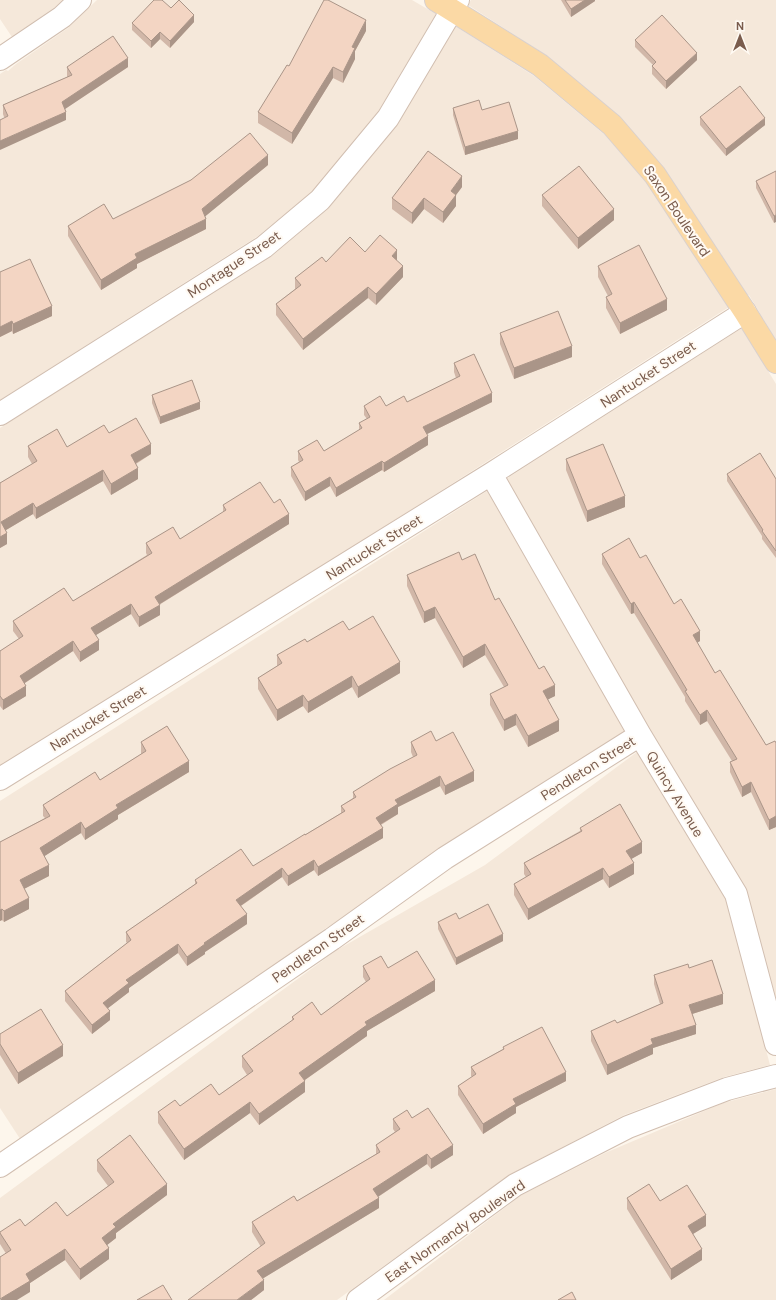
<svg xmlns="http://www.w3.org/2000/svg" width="776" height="1300" font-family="'DM Sans',sans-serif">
  <rect width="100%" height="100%" fill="#fdf6ec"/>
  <path fill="#f5e8da" d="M 0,0 L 63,0 L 55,7 L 12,37 L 0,19 Z
    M 97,0 L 412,0 L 436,14 L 379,110 L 313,191 L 258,236 L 0,400 L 0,74 L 6,70 L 8,71 L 16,64 L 68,28 Z
    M 471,0 L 776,0 L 776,340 L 749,295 L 748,295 L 664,168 L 618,115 L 546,55 L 468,5 Z
    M 455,26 L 534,76 L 605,135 L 647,183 L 729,307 L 0,772 L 0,428 L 271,257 L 328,209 L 396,126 Z
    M 742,328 L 776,384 L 776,999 L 745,887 L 649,728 L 506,479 Z
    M 487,491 L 625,731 L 474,843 L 326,928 L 26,1148 L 0,1108 L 0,801 Z
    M 637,752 L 726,899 L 770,1065 L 724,1077 L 624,1115 L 509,1175 L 337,1300 L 0,1300 L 0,1198 L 337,950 L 485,865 Z
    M 776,1089 L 776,1300 L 384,1300 L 520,1196 L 605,1153 L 723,1103 Z"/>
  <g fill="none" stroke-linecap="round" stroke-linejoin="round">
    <g stroke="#d1beb0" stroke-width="24">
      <path id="minor" d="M 0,59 L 62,17 L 80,0
        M 0,414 L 264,247 L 320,200 L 388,118 L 458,0
        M 491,474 L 640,735 L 736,894 L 776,1044
        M 0,779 L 491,474 L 745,312
        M 0,1166 L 332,939 L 445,858 L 640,735
        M 358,1300 L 515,1185 L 628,1127 L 727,1089 L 776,1076"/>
    </g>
    <g stroke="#dad1cd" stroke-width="24">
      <path id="major" d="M 436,0 L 540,65 L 612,125 L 655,175 L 745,312 L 776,362"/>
    </g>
    <use href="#minor" stroke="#fff" stroke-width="22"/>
    <use href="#major" stroke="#fbd9a5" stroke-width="22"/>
  </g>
  <path fill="#d1b7a8" d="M 561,0 L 595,0 L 595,1 L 571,17 Z
    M 171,8 L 194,22 L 170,48 L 160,39 L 151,48 L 132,30 L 132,23 Z
    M 366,31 L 355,51 L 355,59 L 343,83 L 333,78 L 292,144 L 258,123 L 258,112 Z
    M 635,40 L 697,60 L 666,89 L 652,74 L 652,66 L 653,65 L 635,47 Z
    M 67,67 L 128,67 L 65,109 L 66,120 L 4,117 L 3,114 L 3,105 L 67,77 Z
    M 453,108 L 482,110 L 518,139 L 465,155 L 453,115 Z
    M 700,117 L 765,125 L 726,156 L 700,125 Z
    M 268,165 L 205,216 L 206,229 L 137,264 L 137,268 L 101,290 L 68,236 L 68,226 L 113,219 Z
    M 776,171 L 774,223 L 756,188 L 756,181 Z
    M 462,187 L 456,195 L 456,206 L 443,223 L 424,209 L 412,224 L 392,209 L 392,198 Z
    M 542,195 L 614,220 L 578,249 L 542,206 Z
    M 365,252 L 397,261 L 403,277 L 376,305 L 368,298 L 303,350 L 276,315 L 276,304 L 295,289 L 295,278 L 326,262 Z
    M 598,266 L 667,310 L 620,334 L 606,308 L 606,297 L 608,296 L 598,277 Z
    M 0,272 L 52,316 L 13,334 L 12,331 L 0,337 Z
    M 500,333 L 572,357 L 514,379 L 500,344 Z
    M 454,363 L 492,402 L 427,434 L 428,445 L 384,472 L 382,470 L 336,497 L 330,486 L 305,501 L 291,476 L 291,467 L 299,462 L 298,460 L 298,451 L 324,451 L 359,430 L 359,423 L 367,419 L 364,415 L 364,406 L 386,406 L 407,402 L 456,378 L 454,372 Z
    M 152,395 L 200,409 L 160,424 L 152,403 Z
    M 109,433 L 151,454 L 136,464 L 138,479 L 111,495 L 103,481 L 36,519 L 33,514 L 6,530 L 7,544 L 0,548 L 0,483 L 32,464 L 28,457 L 28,446 L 67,447 Z
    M 566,459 L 625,507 L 587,522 L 566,470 Z
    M 727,474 L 776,479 L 776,558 L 762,539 L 762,536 L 727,481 Z
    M 274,503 L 289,524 L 159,605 L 160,615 L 139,627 L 131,614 L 96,635 L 99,650 L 80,662 L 73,651 L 25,683 L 26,696 L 3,710 L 0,706 L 0,651 L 19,639 L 13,631 L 13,621 L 73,601 L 147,555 L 146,553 L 146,543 L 180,539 L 223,513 L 223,505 Z
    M 602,554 L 640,558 L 674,604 L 700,641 L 697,643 L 715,673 L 766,745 L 776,743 L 776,827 L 769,830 L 751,792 L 742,797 L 730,772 L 730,762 L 732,761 L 707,721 L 700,725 L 685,701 L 685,697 L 634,613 L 631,614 L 602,564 Z
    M 462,560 L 495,600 L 555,696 L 548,699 L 559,731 L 528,747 L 516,725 L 504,731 L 490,705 L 490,694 L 504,687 L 485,655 L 463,668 L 435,618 L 424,623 L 407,586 L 407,575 Z
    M 349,630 L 400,673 L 358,698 L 352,687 L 308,713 L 303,706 L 277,721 L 258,689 L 258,678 L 277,666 L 277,655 L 307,642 Z
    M 436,741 L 474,781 L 445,795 L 440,786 L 398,807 L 398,814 L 381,825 L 383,838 L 318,876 L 314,870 L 288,886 L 282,877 L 241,906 L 247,924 L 205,952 L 205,954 L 187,966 L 178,953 L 129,988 L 129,992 L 108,1008 L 110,1020 L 92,1034 L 65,1001 L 65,991 L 127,943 L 126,942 L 126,932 L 195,884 L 195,880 L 253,866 L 341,813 L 341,806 L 353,798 L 353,792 L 413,757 L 411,752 L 411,742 Z
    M 141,742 L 189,772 L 118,815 L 118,819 L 85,840 L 81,833 L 44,856 L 49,876 L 24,889 L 29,909 L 4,922 L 2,920 L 0,921 L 0,842 L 45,818 L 43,816 L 43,805 L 100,780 L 141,754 Z
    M 580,828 L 642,853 L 631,859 L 634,874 L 609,888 L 603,879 L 528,920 L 514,895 L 514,884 L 526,877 L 524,874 L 524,863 L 580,831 Z
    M 459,919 L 503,941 L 456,965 L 438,929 L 438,922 Z
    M 363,966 L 388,968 L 435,991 L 367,1031 L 367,1036 L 305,1080 L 305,1092 L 259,1125 L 250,1113 L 184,1160 L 158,1123 L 158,1112 L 219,1095 L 247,1075 L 242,1067 L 242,1056 L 292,1021 L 292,1017 L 321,1015 L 366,982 L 363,977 Z
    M 689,968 L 723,1004 L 692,1014 L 696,1034 L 653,1048 L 653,1054 L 607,1075 L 591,1041 L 591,1031 L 617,1023 L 660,1004 L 654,984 L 654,975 Z
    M 0,1034 L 63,1056 L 18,1084 L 0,1055 Z
    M 503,1047 L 566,1081 L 516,1107 L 516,1113 L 483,1134 L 458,1095 L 458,1086 L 472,1077 L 471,1076 L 471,1067 L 503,1049 Z
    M 412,1118 L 453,1155 L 431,1169 L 427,1164 L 378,1197 L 379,1208 L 262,1279 L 264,1290 L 251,1300 L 261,1247 L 252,1232 L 252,1222 L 297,1201 L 376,1154 L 376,1145 L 395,1132 L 393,1129 L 393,1119 Z
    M 97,1160 L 167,1195 L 116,1233 L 116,1238 L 107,1245 L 109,1259 L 80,1280 L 65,1260 L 30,1283 L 30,1292 L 0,1244 L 0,1232 L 25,1226 L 67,1216 L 108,1186 L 97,1171 Z
    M 627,1198 L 660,1201 L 706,1226 L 693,1234 L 702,1260 L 671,1280 L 627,1209 Z"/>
  <path fill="#aa9588" d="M 585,0 L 595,0 L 595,1 L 571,17 L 571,9 Z
    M 194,15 L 194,22 L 170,48 L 170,41 Z
    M 366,20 L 366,31 L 355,51 L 355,59 L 343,83 L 343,72 L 352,47 Z
    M 160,32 L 160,39 L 151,48 L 151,41 Z
    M 697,53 L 697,60 L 666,89 L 666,81 Z
    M 128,58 L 128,67 L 62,111 L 62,102 Z
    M 333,67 L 333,78 L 292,144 L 292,133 Z
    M 66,112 L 66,120 L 0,150 L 0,141 Z
    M 765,118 L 765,125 L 726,156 L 726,149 Z
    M 518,131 L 518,139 L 465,155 L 465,147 Z
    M 268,155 L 268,165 L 202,219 L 202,209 Z
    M 462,176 L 462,187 L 456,195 L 456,206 L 443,223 L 443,212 L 451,191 Z
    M 424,198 L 424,209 L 412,224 L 412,213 Z
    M 614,209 L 614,220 L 578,249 L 578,238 Z
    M 776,215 L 776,222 L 774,223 L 774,216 Z
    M 206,219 L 206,229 L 137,264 L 137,268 L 101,290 L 101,280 L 135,254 Z
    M 397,250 L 397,261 L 392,256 Z
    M 403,266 L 403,277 L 376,305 L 376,294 Z
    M 368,287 L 368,298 L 303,350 L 303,339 Z
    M 667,299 L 667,310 L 620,334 L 620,323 Z
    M 52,306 L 52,316 L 13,334 L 13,324 Z
    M 12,321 L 12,331 L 0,337 L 0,327 Z
    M 572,346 L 572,357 L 514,379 L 514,368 Z
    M 492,393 L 492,402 L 423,436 L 423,427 Z
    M 200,402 L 200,409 L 160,424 L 160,417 Z
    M 428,436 L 428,445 L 384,472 L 384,463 Z
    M 151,444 L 151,454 L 131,466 L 131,455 Z
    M 382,461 L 382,470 L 336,497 L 336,488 Z
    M 138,468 L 138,479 L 111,495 L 111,484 Z
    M 103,470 L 103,481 L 36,519 L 36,508 Z
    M 330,477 L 330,486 L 305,501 L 305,492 Z
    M 625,496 L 625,507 L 587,522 L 587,511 Z
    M 33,503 L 33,514 L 1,533 L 1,522 Z
    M 289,514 L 289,524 L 155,607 L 155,597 Z
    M 7,533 L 7,544 L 0,548 L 0,537 Z
    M 634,602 L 634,613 L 631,614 L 631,604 Z
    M 131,604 L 131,614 L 91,638 L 91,628 Z
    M 160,605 L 160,615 L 139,627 L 139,617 Z
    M 435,607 L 435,618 L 424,623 L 424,612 Z
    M 700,631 L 700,641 L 693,645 L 693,635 Z
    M 99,640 L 99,650 L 80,662 L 80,652 Z
    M 73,641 L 73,651 L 20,686 L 20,676 Z
    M 485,644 L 485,655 L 463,668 L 463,657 Z
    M 400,662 L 400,673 L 358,698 L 358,687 Z
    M 352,676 L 352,687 L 308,713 L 308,702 Z
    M 555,685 L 555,696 L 543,702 L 543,691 Z
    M 26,686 L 26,696 L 3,710 L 3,700 Z
    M 303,695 L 303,706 L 277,721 L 277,710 Z
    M 707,710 L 707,721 L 700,725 L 700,715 Z
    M 516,714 L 516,725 L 504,731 L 504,720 Z
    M 559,720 L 559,731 L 528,747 L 528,736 Z
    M 189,761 L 189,772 L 118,815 L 118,819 L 85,840 L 85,829 L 116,805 Z
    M 474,771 L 474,781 L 445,795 L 445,786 Z
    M 440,776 L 440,786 L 398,807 L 398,814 L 376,827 L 376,818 L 395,800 Z
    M 751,782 L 751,792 L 742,797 L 742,787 Z
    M 776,816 L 776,827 L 769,830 L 769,820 Z
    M 81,822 L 81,833 L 40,859 L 40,848 Z
    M 383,828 L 383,838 L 318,876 L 318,867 Z
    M 642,842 L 642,853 L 626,862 L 626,851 Z
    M 314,860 L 314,870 L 288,886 L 288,876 Z
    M 634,863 L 634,874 L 609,888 L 609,877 Z
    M 49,865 L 49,876 L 20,891 L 20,880 Z
    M 282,868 L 282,877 L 236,909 L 236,900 Z
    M 603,868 L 603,879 L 528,920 L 528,909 Z
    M 29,898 L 29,909 L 4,922 L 4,911 Z
    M 2,909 L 2,920 L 0,921 L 0,910 Z
    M 247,914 L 247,924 L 205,952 L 205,954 L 187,966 L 187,957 L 204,943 Z
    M 503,934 L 503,941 L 456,965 L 456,958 Z
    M 178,944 L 178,953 L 129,988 L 129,992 L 103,1012 L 103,1003 L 126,980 Z
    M 435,980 L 435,991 L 367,1031 L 367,1036 L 299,1084 L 299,1073 L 365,1022 Z
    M 723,994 L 723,1004 L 689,1015 L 689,1005 Z
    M 110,1011 L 110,1020 L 92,1034 L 92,1025 Z
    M 696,1025 L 696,1034 L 653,1048 L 653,1054 L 607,1075 L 607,1065 L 651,1039 Z
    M 63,1045 L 63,1056 L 18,1084 L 18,1073 Z
    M 566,1072 L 566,1081 L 516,1107 L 516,1113 L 483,1134 L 483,1124 L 513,1099 Z
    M 305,1081 L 305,1092 L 259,1125 L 259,1114 Z
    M 250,1102 L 250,1113 L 184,1160 L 184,1149 Z
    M 453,1145 L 453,1155 L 431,1169 L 431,1159 Z
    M 427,1154 L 427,1164 L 373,1200 L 373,1189 Z
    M 167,1184 L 167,1195 L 116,1233 L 116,1238 L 102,1249 L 102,1238 L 113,1224 Z
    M 379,1198 L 379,1208 L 257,1282 L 257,1271 Z
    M 706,1215 L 706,1226 L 688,1237 L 688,1226 Z
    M 109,1248 L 109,1259 L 80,1280 L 80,1269 Z
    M 65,1249 L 65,1260 L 30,1283 L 30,1292 L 17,1300 L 0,1300 L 26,1274 Z
    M 702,1249 L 702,1260 L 671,1280 L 671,1269 Z
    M 264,1280 L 264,1290 L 251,1300 L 237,1300 Z"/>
  <path fill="#f3d5c3" stroke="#aa9588" d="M 154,0 L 162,0 L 171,8 L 179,0 L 194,15 L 170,41 L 160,32 L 151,41 L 132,23 Z
    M 324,0 L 328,0 L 366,20 L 352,47 L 355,48 L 343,72 L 333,67 L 292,133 L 258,112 L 287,65 L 289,66 Z
    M 565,0 L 585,0 L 571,9 Z
    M 662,15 L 697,53 L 666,81 L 652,66 L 656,62 L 635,40 Z
    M 113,36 L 128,58 L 62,102 L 66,112 L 0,141 L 0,120 L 8,116 L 3,105 L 72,75 L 67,67 Z
    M 740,86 L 765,118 L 726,149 L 700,117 Z
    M 479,100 L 482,110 L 509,102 L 518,131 L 465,147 L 453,108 Z
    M 250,133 L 268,155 L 202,209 L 206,219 L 135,254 L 137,258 L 101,280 L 68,226 L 104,204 L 113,219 L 191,180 Z
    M 428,151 L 462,176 L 451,191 L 456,195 L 443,212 L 424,198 L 412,213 L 392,198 Z
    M 579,166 L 614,209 L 578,238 L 542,195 Z
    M 776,171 L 776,215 L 774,216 L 756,181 Z
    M 380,235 L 397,250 L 392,256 L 403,266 L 376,294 L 368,287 L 303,339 L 276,304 L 301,285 L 295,278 L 322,257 L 326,262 L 350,237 L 365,252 Z
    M 639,245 L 667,299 L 620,323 L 606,297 L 612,294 L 598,266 Z
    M 30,259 L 52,306 L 13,324 L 12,321 L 0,327 L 0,272 Z
    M 558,311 L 572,346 L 514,368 L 500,333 Z
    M 474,354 L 492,393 L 423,427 L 428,436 L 384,463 L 382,461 L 336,488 L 330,477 L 305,492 L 291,467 L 303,460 L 298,451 L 317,440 L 324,451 L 362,428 L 359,423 L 370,417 L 364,406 L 380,396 L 386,406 L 404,396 L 407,402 L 460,376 L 454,363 Z
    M 192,380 L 200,402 L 160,417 L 152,395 Z
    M 136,418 L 151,444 L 131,455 L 138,468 L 111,484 L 103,470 L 36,508 L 33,503 L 1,522 L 7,533 L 0,537 L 0,483 L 37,461 L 28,446 L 57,429 L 67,447 L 104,425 L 109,433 Z
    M 603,444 L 625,496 L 587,511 L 566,459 Z
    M 760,453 L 776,479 L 776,551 L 762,531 L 763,530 L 727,474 Z
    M 260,482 L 274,503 L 280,499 L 289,514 L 155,597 L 160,605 L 139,617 L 131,604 L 91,628 L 99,640 L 80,652 L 73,641 L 20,676 L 26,686 L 3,700 L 0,696 L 0,651 L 23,636 L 13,621 L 64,588 L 73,601 L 152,553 L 146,543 L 173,527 L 180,539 L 226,510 L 223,505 Z
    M 629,538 L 640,558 L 646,555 L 674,604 L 681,599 L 700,631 L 693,635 L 715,673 L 720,670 L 766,745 L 775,741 L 776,743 L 776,816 L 769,820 L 751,782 L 742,787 L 730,762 L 737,759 L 707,710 L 700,715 L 685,691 L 687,690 L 634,602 L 631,604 L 602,554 Z
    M 459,552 L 462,560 L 475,554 L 495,600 L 499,598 L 539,669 L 544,666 L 555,685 L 543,691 L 559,720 L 528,736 L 516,714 L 504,720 L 490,694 L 508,685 L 485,644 L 463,657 L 435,607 L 424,612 L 407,575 Z
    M 373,616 L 400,662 L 358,687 L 352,676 L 308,702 L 303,695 L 277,710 L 258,678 L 282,663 L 277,655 L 305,639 L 307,642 L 343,621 L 349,630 Z
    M 167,726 L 189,761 L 116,805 L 118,808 L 85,829 L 81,822 L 40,848 L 49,865 L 20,880 L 29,898 L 4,911 L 2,909 L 0,910 L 0,842 L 50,816 L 43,805 L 95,772 L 100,780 L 146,751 L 141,742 Z
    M 431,731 L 436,741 L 453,732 L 474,771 L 445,786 L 440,776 L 395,800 L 398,804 L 376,818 L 383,828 L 318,867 L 314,860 L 288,876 L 282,868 L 236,900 L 247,914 L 204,943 L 205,944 L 187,957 L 178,944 L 126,980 L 129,983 L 103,1003 L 110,1011 L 92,1025 L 65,991 L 131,940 L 126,932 L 197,883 L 195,880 L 241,849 L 253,866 L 305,834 L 305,835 L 345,811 L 341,806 L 356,797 L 353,792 L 390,769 L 417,755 L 411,742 Z
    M 620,804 L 642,842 L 626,851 L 634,863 L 609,877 L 603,868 L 528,909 L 514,884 L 531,874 L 524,863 L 582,831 L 580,828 Z
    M 488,904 L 503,934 L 456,958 L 438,922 L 456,913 L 459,919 Z
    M 417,951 L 435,980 L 365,1022 L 367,1025 L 299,1073 L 305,1081 L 259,1114 L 250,1102 L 184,1149 L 158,1112 L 175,1100 L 180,1106 L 211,1084 L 219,1095 L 253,1071 L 242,1056 L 294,1019 L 292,1017 L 312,1002 L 321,1015 L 370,979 L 363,966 L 381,956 L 388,968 Z
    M 712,960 L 723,994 L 689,1005 L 696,1025 L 651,1039 L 653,1044 L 607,1065 L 591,1031 L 615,1020 L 617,1023 L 663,1003 L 654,975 L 688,964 L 689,968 Z
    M 41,1009 L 63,1045 L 18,1073 L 0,1044 L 0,1034 Z
    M 542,1027 L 566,1072 L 513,1099 L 516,1104 L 483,1124 L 458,1086 L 476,1074 L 471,1067 L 504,1049 L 503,1047 Z
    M 428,1108 L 453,1145 L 431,1159 L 427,1154 L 373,1189 L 379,1198 L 257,1271 L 264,1280 L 237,1300 L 188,1300 L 265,1243 L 252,1222 L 294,1196 L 297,1201 L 380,1152 L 376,1145 L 400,1129 L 393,1119 L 407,1110 L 412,1118 Z
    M 130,1135 L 167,1184 L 113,1224 L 116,1227 L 102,1238 L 109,1248 L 80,1269 L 65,1249 L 26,1274 L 30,1281 L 0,1299 L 0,1257 L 11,1250 L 0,1233 L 0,1232 L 20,1219 L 25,1226 L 56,1202 L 67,1216 L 114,1182 L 97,1160 Z
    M 649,1184 L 660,1201 L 687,1185 L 706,1215 L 688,1226 L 702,1249 L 671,1269 L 627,1198 Z
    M 163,1285 L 172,1300 L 137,1300 Z
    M 572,1292 L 576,1300 L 558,1300 Z"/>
  <g text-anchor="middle" stroke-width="4" stroke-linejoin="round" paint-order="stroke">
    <g font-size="14" fill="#7a5c4d" stroke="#fffaf3">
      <text transform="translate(677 211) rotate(56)" y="5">Saxon Boulevard</text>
      <text transform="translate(234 264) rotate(-34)" y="5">Montague Street</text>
      <text transform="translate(648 374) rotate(-33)" y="5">Nantucket Street</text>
      <text transform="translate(374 547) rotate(-32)" y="5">Nantucket Street</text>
      <text transform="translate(98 718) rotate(-32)" y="5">Nantucket Street</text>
      <text transform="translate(588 768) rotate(-32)" y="5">Pendleton Street</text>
      <text transform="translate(675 794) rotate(59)" y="5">Quincy Avenue</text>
      <text transform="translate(318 948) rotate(-35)" y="5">Pendleton Street</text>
      <text transform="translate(455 1231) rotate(-35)" y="5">East Normandy Boulevard</text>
    </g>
  </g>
  <g transform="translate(740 36)" stroke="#fffaf3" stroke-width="3" paint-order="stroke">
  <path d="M0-3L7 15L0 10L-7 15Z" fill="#7a5c4d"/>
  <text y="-6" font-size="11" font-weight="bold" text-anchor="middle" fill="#7a5c4d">N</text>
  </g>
</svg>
